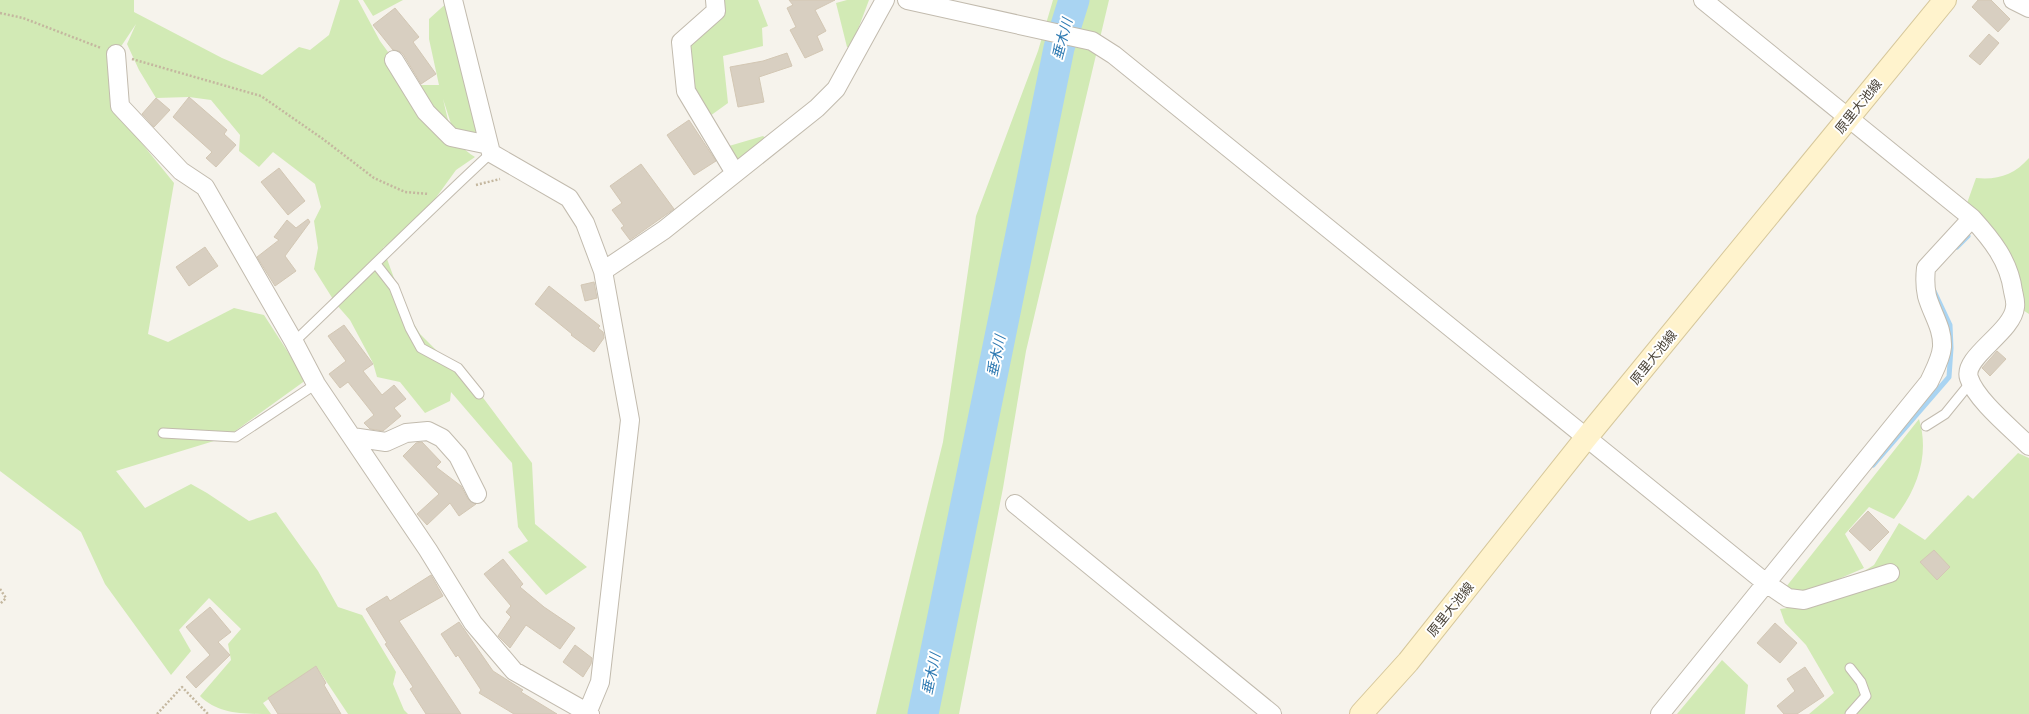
<svg xmlns="http://www.w3.org/2000/svg" width="2029" height="714" font-family="Raleway,'Noto Sans JP',sans-serif">
  <rect width="100%" height="100%" fill="#f6f3ec"/>
  <path fill="#d2eab5" d="M 0,0 L 134,0 L 134,12 L 222,58 L 262,75 L 299,47 L 310,50 L 329,35 L 340,0 L 358,0 L 380,41 L 412,85 L 439,85 L 429,39 L 429,19 L 450,0 L 479,135 L 454,133 L 443,99 C 449,124 451,142 475,157 L 456,170 L 422,217 L 383,248 L 406,311 L 420,334 L 481,395 L 532,463 L 535,524 L 587,567 L 546,595 L 508,552 L 528,541 L 518,527 L 512,463 L 451,392 L 450,401 L 425,413 L 400,382 L 377,377 L 373,363 L 350,320 L 336,304 L 314,269 L 318,248 L 314,221 L 321,207 L 315,184 L 273,152 L 259,167 L 239,151 L 240,135 L 211,100 L 189,97 L 156,98 L 139,70 L 127,44 L 136,24 L 116,54 L 114,109 L 174,183 L 148,334 L 168,342 L 234,308 L 264,315 L 306,380 L 227,437 L 116,471 L 145,508 L 191,484 L 207,493 L 249,521 L 276,512 L 318,571 L 338,607 L 362,615 L 396,672 L 393,684 L 404,710 L 408,714 L 348,714 L 316,666 L 263,703 L 271,714 C 242,714 218,714 200,696 L 231,660 L 228,644 L 241,629 L 209,598 L 179,630 L 191,651 L 171,675 L 105,584 L 81,532 L 0,471 Z
    M 363,0 L 403,0 L 373,16 Z
    M 720,0 L 758,0 L 768,26 L 762,28 L 763,46 L 723,56 L 728,103 L 710,116 L 691,83 L 681,42 Z
    M 847,0 L 869,0 L 851,48 L 847,47 L 836,3 Z
    M 1053,0 L 1109,0 L 1026,351 L 1003,488 L 959,714 L 876,714 L 943,442 L 976,216 L 1038,51 Z
    M 763,136 L 767,139 L 738,166 L 729,146 Z
    M 2029,158 L 2029,314 L 2015,305 L 2014,278 L 1966,206 L 1976,178 C 1998,180 2014,175 2029,158 Z
    M 1919,419 C 1930,455 1917,490 1894,519 L 1869,507 L 1845,534 L 1864,568 L 1804,594 L 1786,587 Z
    M 2018,453 L 2029,458 L 2029,714 L 1809,714 L 1834,693 L 1806,645 L 1785,623 L 1780,609 L 1809,605 L 1874,565 L 1899,523 L 1925,540 L 1968,495 L 1973,499 Z
    M 1722,660 L 1748,685 L 1745,714 L 1677,714 Z"/>
  <g fill="none" stroke-linecap="round" stroke-linejoin="round">
    <path stroke="#a9d4f2" stroke-width="5" d="M 1957,247 L 1968,236
      M 1873,465 L 1949,377 L 1951,348 L 1950,325 L 1934,291"/>
    <path stroke="#a9d4f2" stroke-width="31" d="M 923,714 L 1059,48 L 1074,0"/>
  </g>
  <path fill="#d8cfc1" stroke="#d3c7b4" d="M 789,0 L 835,0 L 815,10 L 826,31 L 817,36 L 823,50 L 805,58 L 790,30 L 796,27 L 787,8 L 793,5 Z
    M 1978,0 L 1991,0 L 2010,19 L 1998,32 L 1972,7 Z
    M 395,8 L 419,37 L 413,42 L 436,74 L 421,84 L 403,54 L 399,51 L 393,50 L 373,25 Z
    M 1989,34 L 1999,43 L 1980,65 L 1969,56 Z
    M 787,53 L 792,66 L 759,77 L 764,102 L 738,107 L 730,67 L 763,61 Z
    M 189,97 L 227,130 L 224,134 L 236,145 L 216,167 L 206,158 L 212,152 L 173,117 Z
    M 156,98 L 170,110 L 154,127 L 142,114 Z
    M 689,120 L 716,161 L 694,175 L 667,135 Z
    M 641,164 L 674,209 L 630,240 L 621,228 L 624,226 L 612,210 L 622,203 L 610,186 Z
    M 279,168 L 305,201 L 288,215 L 261,182 Z
    M 308,219 L 310,222 L 285,256 L 296,271 L 275,286 L 257,257 L 279,240 L 274,237 L 287,220 L 296,228 Z
    M 205,247 L 218,266 L 189,286 L 176,267 Z
    M 594,282 L 597,298 L 585,301 L 581,285 Z
    M 549,286 L 600,326 L 598,328 L 603,332 L 604,338 L 594,352 L 571,335 L 572,334 L 535,304 Z
    M 344,325 L 373,364 L 363,371 L 382,395 L 394,385 L 406,399 L 394,408 L 401,416 L 383,431 L 370,429 L 364,423 L 374,415 L 348,382 L 340,388 L 329,374 L 346,361 L 328,336 Z
    M 1997,351 L 2006,359 L 1990,376 L 1982,368 Z
    M 422,442 L 441,462 L 436,467 L 461,486 L 468,499 L 476,504 L 459,516 L 450,503 L 427,525 L 417,514 L 439,494 L 403,456 L 416,443 Z
    M 1868,511 L 1889,532 L 1870,551 L 1849,531 Z
    M 1934,550 L 1950,567 L 1937,580 L 1920,562 Z
    M 503,559 L 523,584 L 520,587 L 544,607 L 575,628 L 560,649 L 526,625 L 510,648 L 498,636 L 511,617 L 506,612 L 511,606 L 484,574 Z
    M 431,575 L 443,596 L 399,621 L 461,714 L 426,714 L 410,689 L 413,687 L 385,644 L 387,643 L 366,609 L 387,596 L 390,601 Z
    M 210,607 L 231,632 L 218,642 L 230,655 L 196,688 L 186,677 L 210,655 L 186,627 Z
    M 459,622 L 493,671 L 523,690 L 521,692 L 557,714 L 514,714 L 479,693 L 481,690 L 458,655 L 456,657 L 441,634 Z
    M 1775,623 L 1797,643 L 1780,663 L 1757,643 Z
    M 575,645 L 592,658 L 591,664 L 583,677 L 563,662 Z
    M 316,666 L 326,683 L 324,685 L 341,714 L 278,714 L 268,698 Z
    M 1805,667 L 1824,696 L 1797,714 L 1784,714 L 1777,706 L 1795,691 L 1787,679 Z"/>
  <g fill="none" stroke-linecap="round" stroke-linejoin="round">
    <g stroke="#c2bbae" stroke-width="11">
      <path id="lane" d="M 376,264 L 394,287 L 410,328 L 421,348 L 458,368 L 479,394
        M 294,342 C 360,279 424,215 491,153
        M 1926,426 L 1945,414 L 1971,382
        M 163,433 L 236,437 L 316,384
        M 1850,714 L 1866,696 L 1861,682 L 1850,668"/>
    </g>
    <g stroke="#c2bbae" stroke-width="20">
      <path id="street" d="M 453,0 L 491,153 L 569,198 L 585,223 L 603,271 L 630,420 L 600,682 L 588,711 L 584,714
        M 715,0 L 716,11 L 681,42 L 686,91 L 735,173
        M 907,0 L 1092,41 L 1114,55 L 1766,583 L 1788,598 L 1804,600 L 1890,573
        M 1703,0 L 1972,218 C 1992,240 2009,261 2013,291 C 2014,296 2016,302 2015,307 C 2013,332 1962,357 1969,378 C 1976,400 2012,429 2029,446
        M 2013,0 L 2029,8
        M 116,54 L 120,106 L 181,171 L 205,187 L 294,342 L 316,384 L 428,550 L 473,623 L 514,671 L 590,714
        M 394,60 L 426,112 L 451,137 L 489,145
        M 603,271 L 664,230 L 817,108 L 836,89 L 885,0
        M 352,437 L 386,442 L 406,433 L 428,431 L 442,438 L 458,456 L 477,494
        M 1015,504 L 1272,714
        M 1660,714 L 1929,382 C 1934,371 1941,359 1942,347 C 1943,328 1932,314 1927,296 C 1925,287 1925,277 1926,268 L 1972,218"/>
    </g>
    <g stroke="#d6c79b" stroke-width="24">
      <path id="secondary" d="M 1361,714 L 1408,662 L 1586,438 L 1945,0"/>
    </g>
    <path stroke="#c4b79f" stroke-width="2.5" stroke-dasharray="2 2" stroke-linecap="butt" d="M 0,13 L 23,18 L 101,48
      M 132,59 L 261,96 L 323,139 L 374,178 L 405,192 L 429,194
      M 476,185 L 500,179
      M 0,589 L 6,598 L 0,604
      M 157,714 L 182,687 L 208,714"/>
    <use href="#lane" stroke="#fff" stroke-width="9"/>
    <use href="#street" stroke="#fff" stroke-width="18"/>
    <use href="#secondary" stroke="#fff3cd" stroke-width="22"/>
  </g>
  <g text-anchor="middle" stroke-width="4" stroke-linejoin="round" paint-order="stroke">
    <g font-size="13" fill="#4b4439" stroke="#fff">
      <text transform="translate(1858 106) rotate(-51)" y="5">原里大池線</text>
      <text transform="translate(1653 357) rotate(-51)" y="5">原里大池線</text>
      <text transform="translate(1450 609) rotate(-51)" y="5">原里大池線</text>
    </g>
    <g font-size="14" font-style="italic" fill="#2e7ab2" stroke="#fff">
      <text transform="translate(1062 39) rotate(-75)" y="5">垂木川</text>
      <text transform="translate(996 356) rotate(-78)" y="5">垂木川</text>
      <text transform="translate(931 674) rotate(-78)" y="5">垂木川</text>
    </g>
  </g>
</svg>
